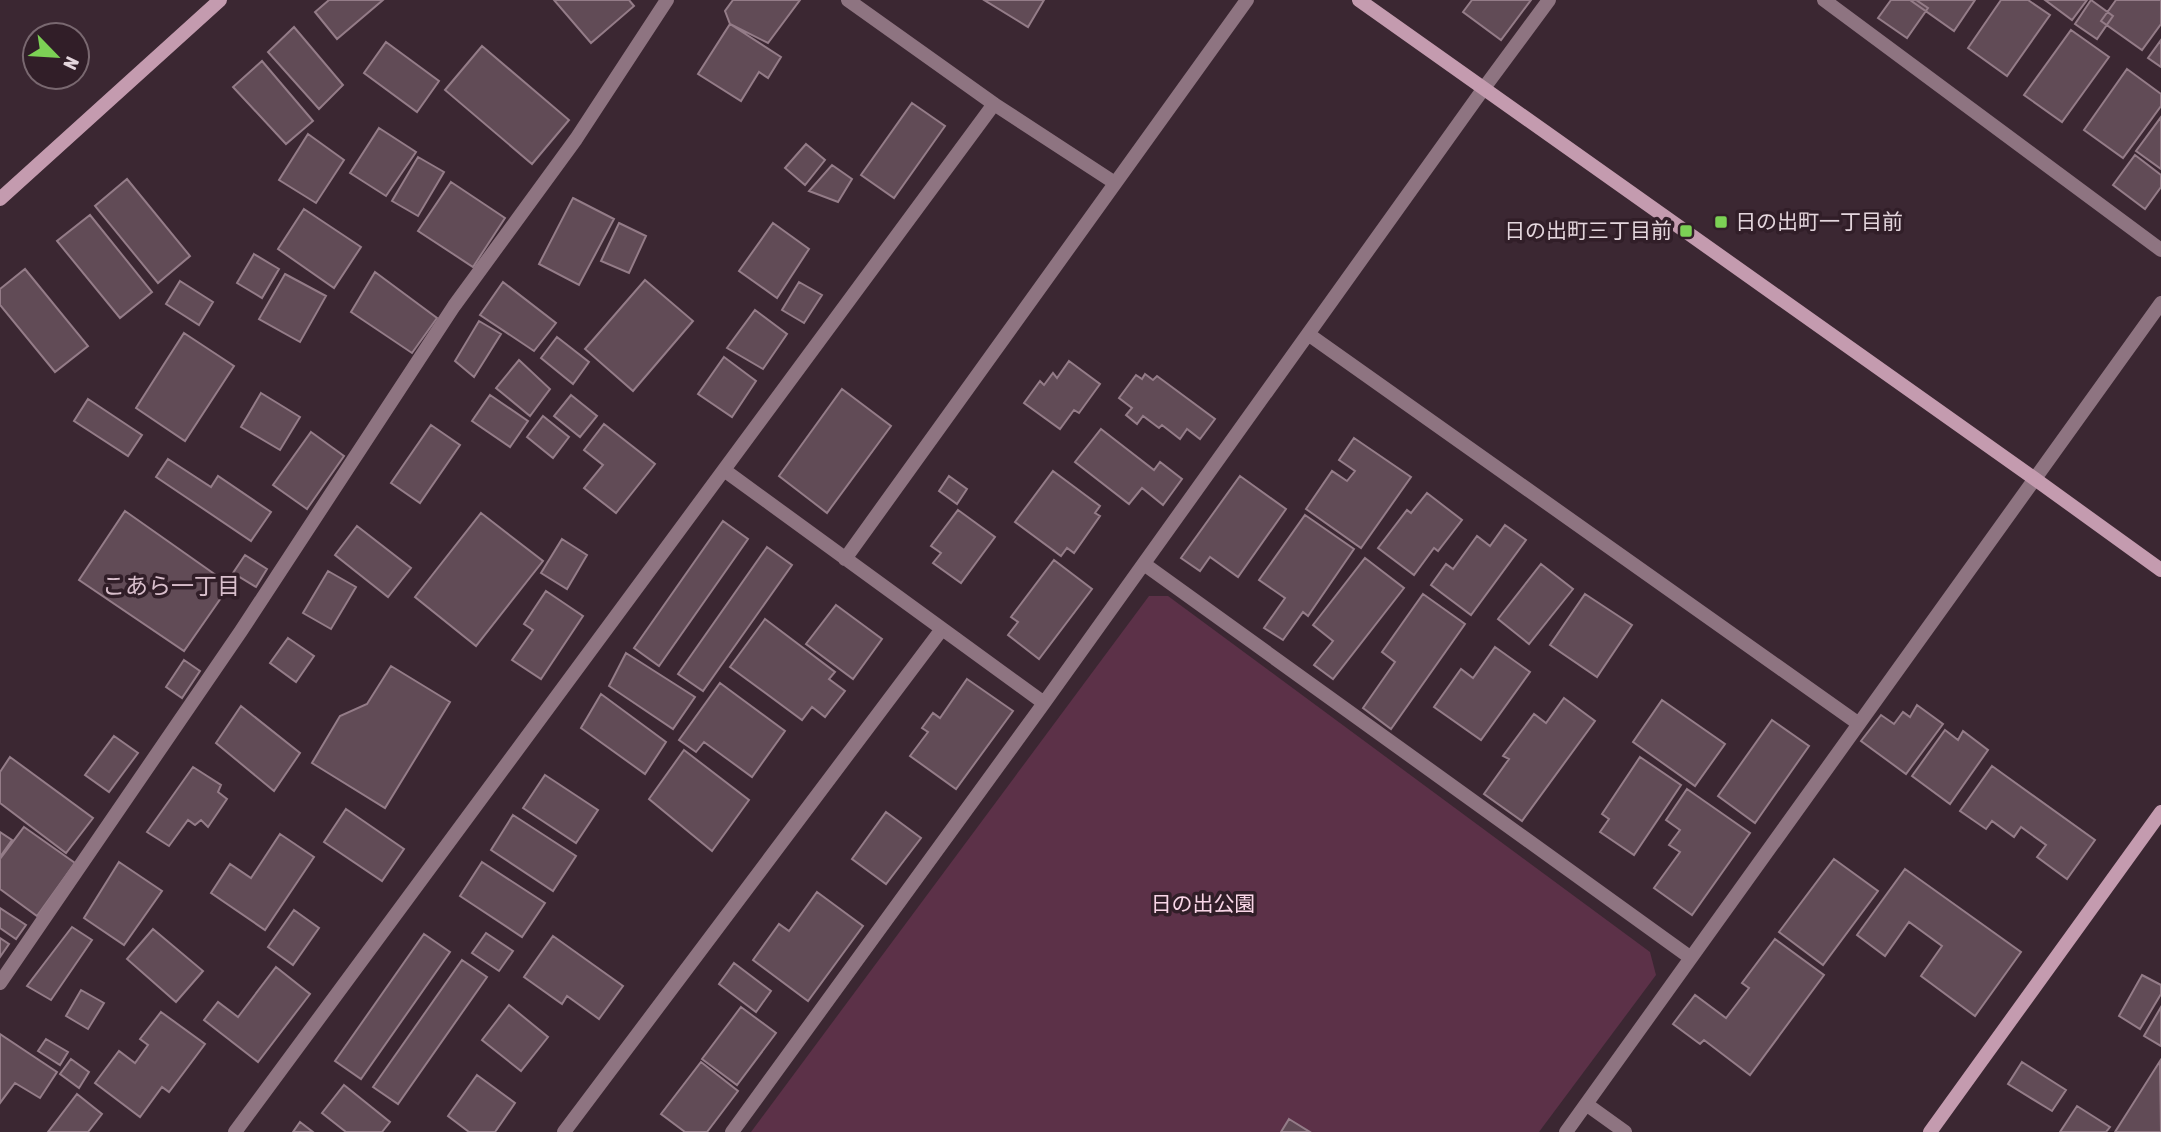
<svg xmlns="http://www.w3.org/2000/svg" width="2161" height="1132" font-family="'Asap Condensed','Noto Sans JP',sans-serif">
  <rect width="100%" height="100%" fill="#3b2732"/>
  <path fill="#5c3148" d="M 1149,596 L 1168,596 L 1650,952 L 1656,975 L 1539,1132 L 751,1132 Z"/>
  <path fill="#614b56" stroke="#947c88" stroke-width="2" d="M 329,0 L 383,0 L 337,39 L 315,12 Z
    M 554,0 L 629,0 L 634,6 L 591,43 Z
    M 733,0 L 800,0 L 768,43 L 730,24 L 725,11 Z
    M 984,0 L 1044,0 L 1028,27 Z
    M 1472,0 L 1531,0 L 1501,40 L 1463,12 Z
    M 1891,0 L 1916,0 L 1928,8 L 1907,38 L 1878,18 Z
    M 1910,0 L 1975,0 L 1954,31 Z
    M 2001,0 L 2028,0 L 2050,15 L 2007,76 L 1968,48 Z
    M 2045,0 L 2087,0 L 2072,20 Z
    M 2091,0 L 2113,16 L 2097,39 L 2075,24 Z
    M 2116,0 L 2161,0 L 2161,24 L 2142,50 L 2101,21 Z
    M 730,24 L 781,57 L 768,78 L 759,72 L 741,101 L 698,74 Z
    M 294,27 L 343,85 L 319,109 L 268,52 Z
    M 2071,30 L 2109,57 L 2062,122 L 2024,95 Z
    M 2161,40 L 2161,67 L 2148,58 Z
    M 386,42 L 439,81 L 417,112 L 364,73 Z
    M 482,46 L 569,120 L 532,164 L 445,90 Z
    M 262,61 L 313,121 L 286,144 L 233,87 Z
    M 2127,69 L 2161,94 L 2161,106 L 2123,158 L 2084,130 Z
    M 912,103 L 945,126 L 894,198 L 861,175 Z
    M 2161,117 L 2161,169 L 2136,151 Z
    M 379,128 L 416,152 L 386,196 L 350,173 Z
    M 308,134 L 344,160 L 316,203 L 279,180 Z
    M 806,144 L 825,160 L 805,185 L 785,168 Z
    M 2135,155 L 2161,175 L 2161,187 L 2145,209 L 2113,185 Z
    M 418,157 L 444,172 L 418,216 L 392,201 Z
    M 832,165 L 852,179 L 838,202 L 809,191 Z
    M 127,179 L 190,256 L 158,283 L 95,206 Z
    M 451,182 L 505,218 L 473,267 L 418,231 Z
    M 573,198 L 614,219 L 579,285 L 539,264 Z
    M 304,209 L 361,247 L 334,288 L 278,249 Z
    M 90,215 L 152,292 L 120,318 L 57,241 Z
    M 619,223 L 646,236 L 629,273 L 601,261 Z
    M 773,223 L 809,249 L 777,298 L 739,271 Z
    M 254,254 L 279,269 L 262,298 L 237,283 Z
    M 25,269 L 88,346 L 55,372 L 0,305 L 0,289 Z
    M 375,272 L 437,318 L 412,353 L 351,312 Z
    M 285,274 L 326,296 L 300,342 L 259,319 Z
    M 645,280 L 693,321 L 633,391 L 585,349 Z
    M 180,281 L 213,302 L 199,325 L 166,304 Z
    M 503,282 L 556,323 L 534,351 L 480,315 Z
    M 799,282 L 822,295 L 804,323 L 782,310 Z
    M 755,310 L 787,334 L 763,369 L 727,348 Z
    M 479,321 L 501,334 L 474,377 L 455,361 Z
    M 184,333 L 234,366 L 185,441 L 136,408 Z
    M 557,337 L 589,362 L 573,384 L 541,358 Z
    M 724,357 L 756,381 L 732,417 L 698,394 Z
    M 519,360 L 550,389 L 530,416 L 496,388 Z
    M 1069,361 L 1100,384 L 1079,413 L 1074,410 L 1060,429 L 1024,403 L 1040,381 L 1044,385 L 1053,373 L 1057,378 Z
    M 1145,374 L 1153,380 L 1157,376 L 1215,419 L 1200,439 L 1187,429 L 1180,439 L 1162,425 L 1159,428 L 1143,416 L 1137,424 L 1126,415 L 1132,408 L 1119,398 L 1136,375 L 1142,379 Z
    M 842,389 L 891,426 L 827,513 L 779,476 Z
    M 261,393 L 300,417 L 280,450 L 241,427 Z
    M 490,395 L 528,421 L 510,447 L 472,421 Z
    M 571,395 L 597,416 L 580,437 L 554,416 Z
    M 88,399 L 142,435 L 128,456 L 74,421 Z
    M 543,416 L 569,437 L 553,458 L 527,437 Z
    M 604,424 L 655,464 L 616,513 L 584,488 L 603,465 L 584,450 Z
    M 431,425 L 460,445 L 420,503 L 391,483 Z
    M 1101,429 L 1154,470 L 1160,462 L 1182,479 L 1163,505 L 1142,488 L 1129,504 L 1075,462 Z
    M 311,432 L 344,456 L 307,509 L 273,485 Z
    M 1354,438 L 1411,477 L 1361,548 L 1306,509 L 1332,471 L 1347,481 L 1355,471 L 1339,460 Z
    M 168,459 L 211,487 L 218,476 L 271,512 L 251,541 L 156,477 Z
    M 1053,471 L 1100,506 L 1095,513 L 1100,516 L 1074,553 L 1067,548 L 1061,556 L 1015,522 Z
    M 949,476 L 967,489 L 957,504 L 939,491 Z
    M 1240,476 L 1286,509 L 1238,577 L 1210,557 L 1200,571 L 1181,558 Z
    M 1427,493 L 1462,520 L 1438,551 L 1434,548 L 1414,575 L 1378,548 L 1407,510 L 1411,513 Z
    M 958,510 L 995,537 L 961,583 L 933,563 L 941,553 L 931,546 Z
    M 125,511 L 230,585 L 184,651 L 79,580 Z
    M 481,513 L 543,561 L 476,646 L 415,597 Z
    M 1305,515 L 1354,549 L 1308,616 L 1303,612 L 1283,640 L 1264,628 L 1285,598 L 1259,580 Z
    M 723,521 L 748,539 L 659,666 L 634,648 Z
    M 1505,525 L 1526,540 L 1471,615 L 1431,585 L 1446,564 L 1453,569 L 1477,536 L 1490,546 Z
    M 357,526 L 411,568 L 388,597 L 335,555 Z
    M 562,539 L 587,555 L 567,589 L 541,573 Z
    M 767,547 L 792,565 L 703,691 L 678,674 Z
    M 245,555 L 267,569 L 256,587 L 233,573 Z
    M 1365,558 L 1404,588 L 1333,679 L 1314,665 L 1333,641 L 1313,625 Z
    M 1054,560 L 1092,589 L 1039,659 L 1008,635 L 1018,622 L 1011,617 Z
    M 1541,564 L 1573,589 L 1529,644 L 1498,619 Z
    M 328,571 L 356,587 L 331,629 L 303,613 Z
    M 546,591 L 583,616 L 541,679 L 512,660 L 533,630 L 524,624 Z
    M 1423,594 L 1465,624 L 1391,729 L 1363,708 L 1395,662 L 1382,652 Z
    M 1585,594 L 1632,625 L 1597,677 L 1550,645 Z
    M 836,605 L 882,639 L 853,679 L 806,644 Z
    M 765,619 L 835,672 L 829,679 L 845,691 L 825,717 L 812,707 L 802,720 L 730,667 Z
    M 288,638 L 314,656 L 296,682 L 270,663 Z
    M 1495,647 L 1530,672 L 1481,740 L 1434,707 L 1461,669 L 1473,678 Z
    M 626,653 L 695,697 L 673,729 L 609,686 Z
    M 184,660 L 200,671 L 182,698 L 166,687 Z
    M 391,666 L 450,702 L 385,808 L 312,763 L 340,716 L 367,704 Z
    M 967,679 L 1013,711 L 956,789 L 910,756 L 928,732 L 922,728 L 933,713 L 940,718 Z
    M 720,683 L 785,731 L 752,777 L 704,742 L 696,752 L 679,740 Z
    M 601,694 L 666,742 L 645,774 L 581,728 Z
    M 1564,698 L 1595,721 L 1522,821 L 1484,794 L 1509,759 L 1503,756 L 1534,714 L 1546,723 Z
    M 1662,700 L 1725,744 L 1695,786 L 1633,742 Z
    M 1917,705 L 1943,724 L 1906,774 L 1861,741 L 1881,715 L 1894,724 L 1903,712 L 1910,717 Z
    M 241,706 L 300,753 L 274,791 L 216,743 Z
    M 1772,720 L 1809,746 L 1755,823 L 1718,796 Z
    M 1945,730 L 1958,740 L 1963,731 L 1988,750 L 1950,804 L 1912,776 Z
    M 114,736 L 138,753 L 109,792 L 85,775 Z
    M 684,750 L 749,800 L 712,851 L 649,799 Z
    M 10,757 L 93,818 L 66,853 L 0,803 L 0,772 Z
    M 1640,757 L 1681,785 L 1634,855 L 1600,832 L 1609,819 L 1602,814 Z
    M 1992,766 L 2095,840 L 2067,879 L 2037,857 L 2046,845 L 2021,827 L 2014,837 L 1992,821 L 1986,829 L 1960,811 Z
    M 193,767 L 221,785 L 218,792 L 227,799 L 208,827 L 201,820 L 195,825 L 188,820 L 169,846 L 147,832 Z
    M 545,775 L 598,810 L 576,843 L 523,808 Z
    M 1687,789 L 1750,833 L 1692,915 L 1654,888 L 1680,852 L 1669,845 L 1680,830 L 1666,820 Z
    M 346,809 L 404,849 L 382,881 L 324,842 Z
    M 886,812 L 921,838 L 886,884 L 852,859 Z
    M 513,815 L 576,856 L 553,891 L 491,850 Z
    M 24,827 L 75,863 L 37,916 L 0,889 L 0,859 Z
    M 0,832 L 12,840 L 0,857 Z
    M 280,834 L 314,857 L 265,930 L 211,893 L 230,864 L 251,878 Z
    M 1834,859 L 1878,891 L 1823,965 L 1779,932 Z
    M 119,862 L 162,891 L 124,945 L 84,918 Z
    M 482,862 L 545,903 L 522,937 L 460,896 Z
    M 1905,869 L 2021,952 L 1975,1016 L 1921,976 L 1942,946 L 1909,922 L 1885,956 L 1857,935 Z
    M 817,892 L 863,926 L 808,1001 L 753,960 L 779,924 L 789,931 Z
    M 0,908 L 26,925 L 16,939 L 0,928 Z
    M 294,910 L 319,928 L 293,965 L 268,947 Z
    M 72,927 L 92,940 L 51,1000 L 27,986 Z
    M 153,929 L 203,971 L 176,1002 L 127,959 Z
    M 486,933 L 513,951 L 499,971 L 472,953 Z
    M 424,934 L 450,952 L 361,1079 L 335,1061 Z
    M 553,936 L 623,986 L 599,1019 L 567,996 L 562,1004 L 524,977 Z
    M 0,938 L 9,944 L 0,957 Z
    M 1775,939 L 1824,975 L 1750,1075 L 1704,1040 L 1700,1044 L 1673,1024 L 1695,995 L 1726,1018 L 1749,988 L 1742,983 Z
    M 462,960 L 487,977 L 398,1104 L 373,1087 Z
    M 734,963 L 771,991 L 756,1012 L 719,984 Z
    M 276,967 L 310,994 L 258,1062 L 204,1020 L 218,1002 L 238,1017 Z
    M 2142,975 L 2161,985 L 2161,994 L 2140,1029 L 2119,1016 Z
    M 81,990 L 104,1003 L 88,1029 L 66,1016 Z
    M 509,1005 L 548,1037 L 521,1071 L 482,1040 Z
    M 741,1007 L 776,1033 L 737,1085 L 702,1059 Z
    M 2161,1007 L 2161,1046 L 2144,1036 Z
    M 161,1012 L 205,1044 L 169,1092 L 162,1087 L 140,1117 L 95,1083 L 119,1051 L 135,1063 L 148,1045 L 140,1039 Z
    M 0,1034 L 57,1072 L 40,1098 L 15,1083 L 0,1103 Z
    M 46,1039 L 68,1052 L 60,1065 L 38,1051 Z
    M 71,1059 L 89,1072 L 79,1088 L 60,1074 Z
    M 2160,1061 L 2161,1132 L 2115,1132 Z
    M 701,1062 L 738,1091 L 707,1132 L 685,1132 L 661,1114 Z
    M 2022,1062 L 2066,1090 L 2052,1111 L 2008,1084 Z
    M 477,1075 L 515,1103 L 495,1132 L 469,1132 L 448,1116 Z
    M 344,1085 L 390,1122 L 382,1132 L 346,1132 L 322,1113 Z
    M 77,1094 L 102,1114 L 88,1132 L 48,1132 Z
    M 2077,1106 L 2110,1127 L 2106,1132 L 2060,1132 Z
    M 1289,1119 L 1310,1132 L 1281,1132 Z
    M 300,1122 L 313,1132 L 293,1132 Z"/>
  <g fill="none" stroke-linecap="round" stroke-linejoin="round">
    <path stroke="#8e7481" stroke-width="14" d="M 848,0 L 994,104 L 1115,183
      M 1824,0 L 2161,250
      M 1308,334 L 1859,724
      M 724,470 L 1044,703
      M 845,559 L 1247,0
      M 1144,564 L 1691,958
      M 0,983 L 241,631 L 454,306 L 576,139 L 667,0
      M 1586,1104 L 1625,1132
      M 235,1132 L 994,104
      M 564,1132 L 942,629
      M 732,1132 L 1044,703 L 1484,88 L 1549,0
      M 1566,1132 L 2161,303"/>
    <path stroke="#c49baf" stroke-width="14" d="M 1359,0 L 2035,479 L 2161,570
      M 0,199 L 220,0
      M 1930,1132 L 2161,812"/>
  </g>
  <g fill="#7cd155" stroke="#311e28" stroke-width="2.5">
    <rect x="1714" y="215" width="14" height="14" rx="3.5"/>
    <rect x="1679" y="224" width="14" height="14" rx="3.5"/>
  </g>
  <g text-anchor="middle" stroke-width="7" stroke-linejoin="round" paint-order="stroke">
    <g font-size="21" fill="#e4d6dd" stroke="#311e28" text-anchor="start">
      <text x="1735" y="229">日の出町一丁目前</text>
      <text x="1672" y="238" text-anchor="end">日の出町三丁目前</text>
    </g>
    <g font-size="21" fill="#f9d6e7" stroke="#311e28">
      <text x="1203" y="911">日の出公園</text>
    </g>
    <g font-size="23" fill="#d9bfcc" stroke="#311e28">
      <text x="171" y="594">こあら一丁目</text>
    </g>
  </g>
  <g transform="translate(56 56) rotate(115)"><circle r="33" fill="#311e28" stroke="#796870" stroke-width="2"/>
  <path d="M0-5L12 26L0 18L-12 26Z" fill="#7cd155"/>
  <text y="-10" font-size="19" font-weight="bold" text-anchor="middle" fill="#e4d6dd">N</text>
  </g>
</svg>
